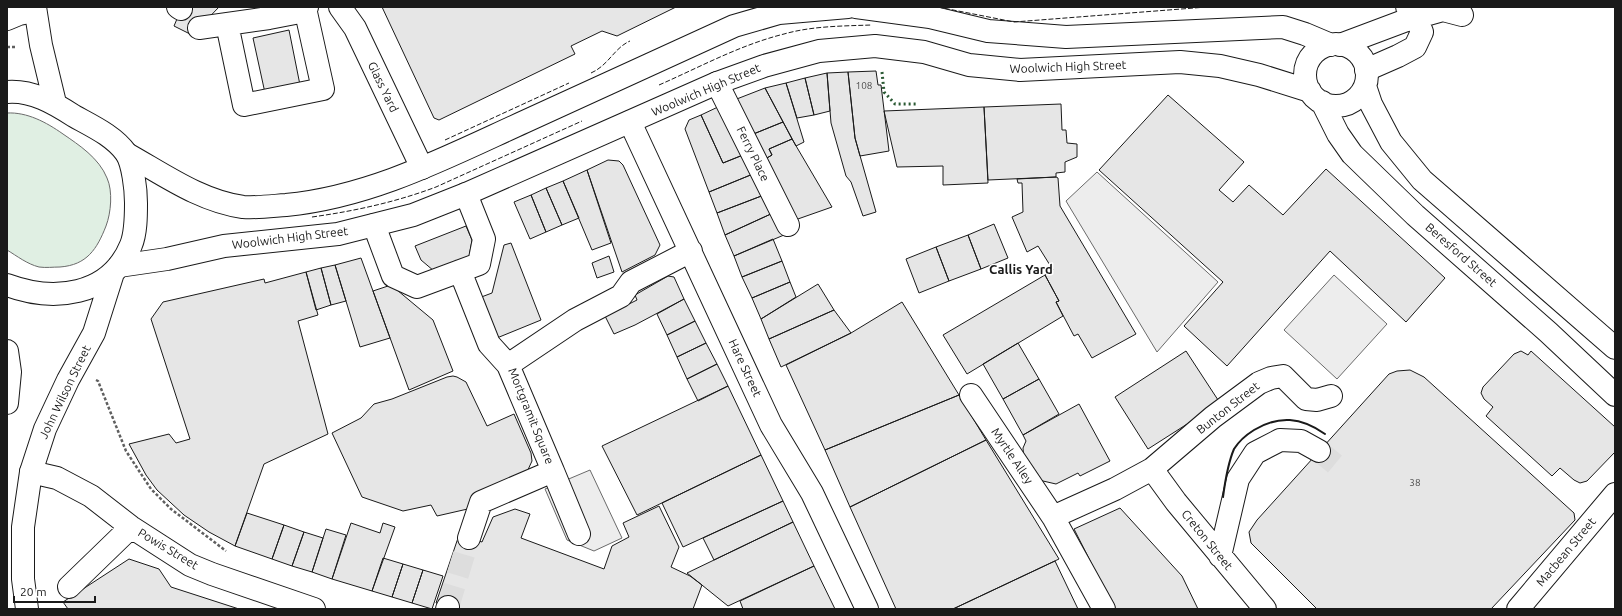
<svg xmlns="http://www.w3.org/2000/svg" width="1622" height="616" font-family="Ubuntu,sans-serif">
  <rect width="100%" height="100%" fill="#fff"/>
  <path fill="#e0efe3" stroke="#6a6a6a" d="M 7,113 C 27,112 46,122 63,134 C 79,145 99,158 107,178 C 113,191 111,213 106,226 C 97,249 87,265 60,267 C 53,267 46,268 39,267 C 27,264 17,256 7,250 Z"/>
  <path fill="#ededed" stroke="#6a6a6a" d="M 1097,172 L 1218,282 L 1157,352 L 1066,201 Z
    M 1334,275 L 1387,324 L 1337,379 L 1284,330 Z
    M 590,470 L 622,538 L 594,551 L 567,540 L 545,489 Z"/>
  <path fill="#e6e6e6" stroke="#1a1a1a" d="M 182,7 L 219,7 L 192,35 L 174,26 Z
    M 382,7 L 676,7 L 617,36 L 602,31 L 571,46 L 575,54 L 439,120 L 434,118 Z
    M 289,30 L 300,85 L 265,93 L 253,38 Z
    M 876,71 L 878,85 L 881,85 L 889,151 L 860,156 L 855,138 L 848,72 Z
    M 848,72 L 855,138 L 876,212 L 863,216 L 851,182 L 846,176 L 831,123 L 827,73 Z
    M 827,73 L 830,111 L 814,115 L 805,78 Z
    M 805,78 L 814,115 L 797,118 L 786,83 Z
    M 786,83 L 804,142 L 796,146 L 765,88 Z
    M 765,88 L 783,122 L 746,137 L 729,102 Z
    M 1168,95 L 1244,162 L 1219,190 L 1233,202 L 1249,185 L 1283,215 L 1326,169 L 1445,278 L 1406,322 L 1330,251 L 1227,366 L 1184,326 L 1223,282 L 1099,170 Z
    M 1061,104 L 1062,130 L 1066,130 L 1067,143 L 1077,144 L 1077,157 L 1065,162 L 1065,172 L 1056,173 L 1056,177 L 988,180 L 984,107 Z
    M 720,106 L 743,155 L 723,163 L 701,115 Z
    M 984,107 L 988,183 L 943,185 L 943,166 L 897,167 L 884,111 Z
    M 701,115 L 723,163 L 743,155 L 753,174 L 709,192 L 685,129 L 689,120 Z
    M 783,122 L 792,139 L 769,149 L 772,155 L 760,162 L 746,137 Z
    M 792,139 L 832,207 L 795,220 L 760,162 L 772,155 L 769,149 Z
    M 608,160 L 619,161 L 623,165 L 660,245 L 655,255 L 622,272 L 587,170 Z
    M 587,170 L 611,243 L 592,250 L 563,181 Z
    M 753,174 L 764,195 L 717,213 L 709,192 Z
    M 1056,177 L 1058,178 L 1060,206 L 1136,334 L 1092,358 L 1078,334 L 1074,336 L 1056,302 L 1059,301 L 1045,275 L 1053,270 L 1038,246 L 1027,252 L 1012,217 L 1023,212 L 1022,183 L 1018,183 L 1017,179 Z
    M 563,181 L 579,218 L 562,225 L 546,188 Z
    M 546,188 L 562,225 L 546,232 L 531,195 Z
    M 531,195 L 546,232 L 530,239 L 514,202 Z
    M 764,195 L 773,213 L 725,235 L 717,213 Z
    M 773,213 L 784,235 L 734,256 L 725,235 Z
    M 994,224 L 1008,258 L 981,269 L 968,235 Z
    M 466,226 L 472,240 L 469,257 L 434,271 L 421,260 L 415,246 Z
    M 968,235 L 981,269 L 949,281 L 936,247 Z
    M 773,239 L 782,261 L 742,277 L 734,256 Z
    M 511,243 L 541,320 L 492,340 L 476,299 L 492,293 L 504,245 Z
    M 936,247 L 949,281 L 919,293 L 906,259 Z
    M 609,256 L 614,272 L 597,278 L 592,263 Z
    M 361,258 L 390,338 L 360,347 L 335,265 Z
    M 782,261 L 790,282 L 752,298 L 742,277 Z
    M 335,265 L 346,301 L 331,305 L 321,268 Z
    M 321,268 L 331,305 L 316,310 L 306,272 Z
    M 306,272 L 318,315 L 298,321 L 328,434 L 264,464 L 235,546 L 209,532 L 184,515 L 157,490 L 146,475 L 129,444 L 169,434 L 176,443 L 190,439 L 151,319 L 163,302 L 264,279 L 265,283 Z
    M 1045,275 L 1059,301 L 1056,302 L 1063,316 L 967,374 L 943,335 Z
    M 668,276 L 674,277 L 684,299 L 635,325 L 614,334 L 605,316 L 637,300 L 635,295 Z
    M 790,282 L 796,297 L 761,319 L 752,298 Z
    M 818,284 L 834,310 L 769,339 L 761,319 Z
    M 391,285 L 433,320 L 453,371 L 409,390 L 373,291 Z
    M 684,299 L 695,321 L 667,335 L 657,314 Z
    M 902,302 L 959,395 L 825,450 L 786,365 L 851,333 Z
    M 834,310 L 851,333 L 781,367 L 769,339 Z
    M 695,321 L 706,343 L 677,357 L 667,335 Z
    M 706,343 L 717,364 L 687,379 L 677,357 Z
    M 1018,343 L 1039,379 L 1003,399 L 983,364 Z
    M 1186,351 L 1220,403 L 1148,449 L 1115,397 Z
    M 1521,351 L 1528,355 L 1531,351 L 1615,427 L 1615,452 L 1587,481 L 1580,483 L 1574,480 L 1560,468 L 1552,476 L 1486,416 L 1493,407 L 1484,399 L 1481,393 L 1483,387 L 1514,354 Z
    M 717,364 L 728,386 L 698,401 L 687,379 Z
    M 1410,370 L 1424,377 L 1574,513 L 1575,520 L 1491,609 L 1317,609 L 1251,543 L 1249,532 L 1257,520 L 1389,374 L 1397,371 Z
    M 453,376 L 457,377 L 466,382 L 487,426 L 514,414 L 531,453 L 532,461 L 526,474 L 472,508 L 437,516 L 431,505 L 403,511 L 362,497 L 332,433 L 361,418 L 374,404 L 392,399 L 447,377 Z
    M 1039,379 L 1059,414 L 1023,435 L 1003,399 Z
    M 728,386 L 761,455 L 637,515 L 602,446 Z
    M 959,395 L 986,440 L 850,507 L 825,450 Z
    M 1079,404 L 1110,461 L 1080,476 L 1078,473 L 1056,484 L 1043,481 L 1034,477 L 1024,462 L 1023,448 L 1026,441 L 1023,435 Z
    M 986,440 L 1059,559 L 953,609 L 896,609 L 850,507 Z
    M 761,455 L 783,501 L 683,547 L 662,503 Z
    M 783,501 L 793,522 L 714,560 L 703,538 Z
    M 659,506 L 679,547 L 671,567 L 690,576 L 702,585 L 693,609 L 455,609 L 436,603 L 459,535 L 482,542 L 493,517 L 515,509 L 530,514 L 521,538 L 604,569 L 612,546 L 629,537 L 623,523 Z
    M 1120,508 L 1182,576 L 1198,609 L 1112,609 L 1114,608 L 1074,529 Z
    M 247,513 L 284,525 L 272,559 L 235,546 Z
    M 793,522 L 814,566 L 728,606 L 687,573 Z
    M 351,523 L 380,533 L 383,523 L 395,527 L 372,591 L 332,579 Z
    M 284,525 L 304,532 L 292,566 L 272,559 Z
    M 326,529 L 346,535 L 332,579 L 312,572 Z
    M 304,532 L 323,538 L 312,572 L 292,566 Z
    M 383,558 L 403,564 L 392,597 L 372,591 Z
    M 129,559 L 159,569 L 171,587 L 239,609 L 68,609 L 63,602 Z
    M 1055,561 L 1078,609 L 953,609 Z
    M 403,564 L 423,570 L 412,603 L 392,597 Z
    M 814,566 L 835,609 L 743,609 L 740,601 Z
    M 423,570 L 443,576 L 432,609 L 412,603 Z"/>
  <g fill="none" stroke-linecap="round" stroke-linejoin="round">
    <path stroke="#ddd" stroke-width="22" stroke-dasharray="22 11" stroke-linecap="butt" d="M 1319,451 L 1335,464
      M 448,607 L 469,538"/>
    <g stroke="#1a1a1a" stroke-width="24">
      <path id="minor" d="M 178,7 L 181,9
        M 340,7 L 355,28 L 422,168
        M 7,19 L 19,14 L 35,11
        M 227,24 L 244,105 L 323,89 L 305,8
        M 199,28 L 269,18 L 295,13 L 307,7
        M 1340,45 L 1404,21 L 1443,10 L 1462,15
        M 1366,70 L 1398,56 L 1415,47 L 1422,32 L 1416,17 L 1407,7
        M 717,83 L 788,225
        M 630,122 L 771,425 L 812,493 L 867,609
        M 374,225 L 393,276 L 417,287 L 479,264 L 484,239 L 466,194
        M 460,271 L 489,344 L 508,365
        M 971,395 L 1053,517
        M 1152,469 L 1176,502 L 1265,609
        M 553,471 L 579,534
        M 31,472 L 57,478 L 91,496 L 131,527 L 190,565 L 212,574 L 314,609
        M 469,538 L 481,502 L 553,471 L 508,365 L 575,320 L 621,296 L 631,282 L 691,251
        M 1220,556 L 1238,479 L 1255,453 L 1280,440 L 1301,441 L 1319,451
        M 69,587 L 131,527
        M 447,609 L 448,607
        M 1104,609 L 1053,517 L 1115,489 L 1152,469 L 1213,417 L 1259,383 L 1271,378 L 1283,376 L 1306,399 L 1317,400 L 1331,396
        M 1518,609 L 1615,494"/>
    </g>
    <g stroke="#1a1a1a" stroke-width="24">
      <path id="major" d="M 856,7 L 930,17 L 988,31 L 1066,37 L 1283,27 L 1305,34 L 1331,45
        M1305 75a31 31 0 1 1 62 0a31 31 0 1 1-62 0Z
        M 1365,86 L 1371,104 L 1391,142 L 1422,180 L 1615,348
        M 1322,102 L 1338,134 L 1352,154 L 1415,215 L 1548,332 L 1615,395
        M 127,154 C 163,174 200,201 243,207 C 257,208 272,206 286,205 C 371,197 447,157 524,122 C 594,90 664,58 734,26 L 779,13 L 848,7
        M 119,266 L 167,259 L 224,246 L 338,234 L 413,215 L 466,194 L 717,83 L 764,66 L 819,51 L 875,46 L 924,52 L 969,65 L 1020,70 L 1180,62 L 1220,66 L 1259,75 L 1310,91"/>
    </g>
    <g stroke="#1a1a1a" stroke-width="24">
      <path id="highway" d="M 35,7 L 41,45 L 55,103
        M 7,92 C 32,90 54,103 74,116 C 92,126 114,136 126,153 C 133,163 136,190 136,203 C 136,216 136,233 131,245 C 110,297 53,302 7,285
        M 7,351 L 10,372 L 7,403
        M 27,609 L 23,579 L 23,527 L 31,472 L 45,429 L 68,380 L 94,333 L 113,273"/>
    </g>
    <path stroke="#5f5f5f" stroke-width="2.5" stroke-dasharray="3 2" stroke-linecap="butt" d="M 7,47 L 16,47
      M 96,380 L 98,381 L 126,451 L 151,489 L 171,509 L 226,551"/>
    <use href="#minor" stroke="#fff" stroke-width="22"/>
    <use href="#major" stroke="#fff" stroke-width="22"/>
    <use href="#highway" stroke="#fff" stroke-width="22"/>
    <path stroke="#2b5a34" stroke-width="3" stroke-dasharray="2 3" stroke-linecap="butt" d="M 882,72 L 884,92 L 895,104 L 916,104"/>
    <path stroke="#1a1a1a" stroke-width="1" stroke-dasharray="5 2" stroke-linecap="butt" d="M 938,7 L 1014,22 L 1207,7
      M 591,73 C 609,65 614,48 630,41
      M 659,85 C 700,67 740,45 784,34 C 812,26 843,26 872,25
      M 445,140 L 569,83
      M 312,217 C 355,211 396,202 436,187 L 582,121"/>
    <path stroke="#1a1a1a" stroke-width="2" d="M 1223,497 C 1225,482 1228,463 1234,449 C 1239,441 1246,435 1254,430 C 1279,415 1301,417 1325,434"/>
  </g>
  <g text-anchor="middle" stroke-width="3" stroke-linejoin="round" paint-order="stroke">
    <g font-size="10" fill="#4d4d4d">
      <text x="864" y="89">108</text>
      <text x="1415" y="486">38</text>
    </g>
    <g font-size="12" fill="#1a1a1a" stroke="#fff">
      <text transform="translate(1068 67) rotate(-2)" y="4">Woolwich High Street</text>
      <text transform="translate(383 87) rotate(64)" y="4">Glass Yard</text>
      <text transform="translate(706 90) rotate(-23)" y="4">Woolwich High Street</text>
      <text transform="translate(753 154) rotate(64)" y="4">Ferry Place</text>
      <text transform="translate(290 238) rotate(-7)" y="4">Woolwich High Street</text>
      <text transform="translate(1461 255) rotate(41)" y="4">Beresford Street</text>
      <text transform="translate(745 368) rotate(65)" y="4">Hare Street</text>
      <text transform="translate(65 392) rotate(-64)" y="4">John Wilson Street</text>
      <text transform="translate(1228 408) rotate(-38)" y="4">Bunton Street</text>
      <text transform="translate(531 416) rotate(68)" y="4">Mortgramit Square</text>
      <text transform="translate(1012 456) rotate(56)" y="4">Myrtle Alley</text>
      <text transform="translate(1207 540) rotate(51)" y="4">Creton Street</text>
      <text transform="translate(168 549) rotate(31)" y="4">Powis Street</text>
      <text transform="translate(1566 552) rotate(-50)" y="4">Macbean Street</text>
    </g>
    <g font-size="13" font-weight="bold" fill="#1a1a1a" stroke="#fff">
      <text x="1021" y="274">Callis Yard</text>
    </g>
  </g>
  <rect width="1622" height="616" fill="none" stroke="#1a1a1a" stroke-width="16"/>
  <path d="M14 596v6h81v-6" fill="none" stroke="#1a1a1a" stroke-width="2"/>
  <text x="20" y="596" font-size="12" fill="#1a1a1a" stroke="#ffffff" stroke-width="3" paint-order="stroke">20 m</text>
</svg>
